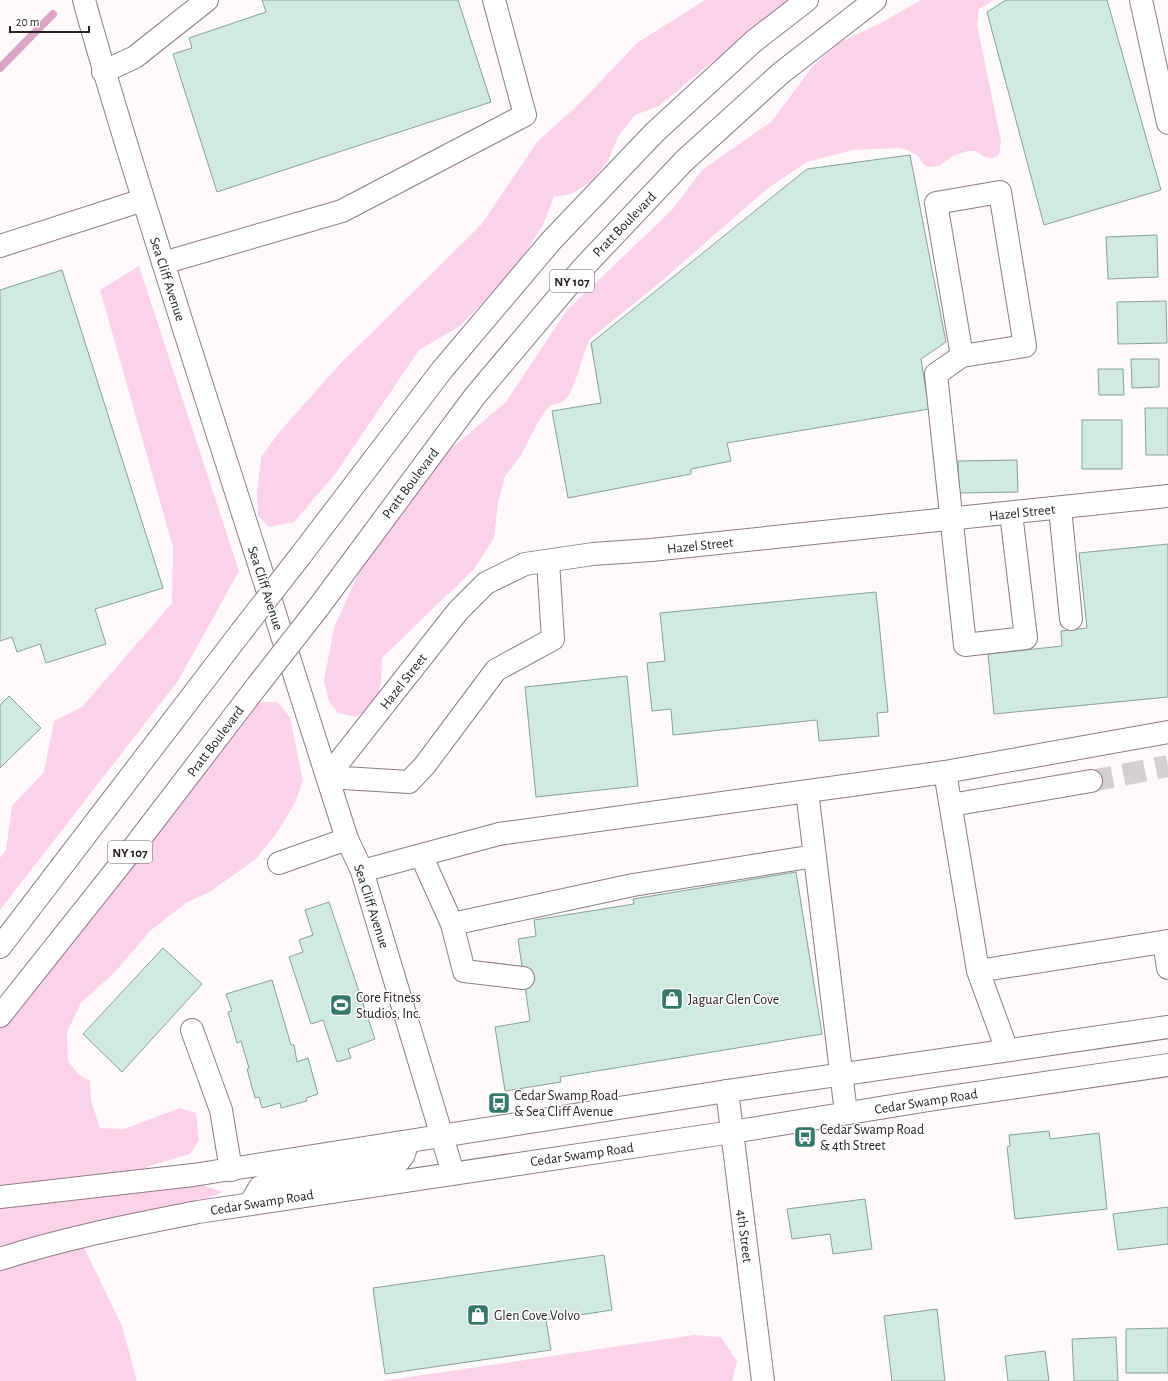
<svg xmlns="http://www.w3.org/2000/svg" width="1168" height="1381" font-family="'Alegreya Sans',sans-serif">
  <rect width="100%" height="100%" fill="#fefafc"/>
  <path fill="#fcd2e9" d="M 705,0 L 795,0 L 750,36 L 707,66 L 659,106 L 635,115 L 618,137 L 608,161 L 592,181 L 571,194 L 554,197 L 543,225 L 515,269 L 460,326 L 419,350 L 336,473 L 294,522 L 269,527 L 258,516 L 257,494 L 261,457 L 281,430 L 339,365 L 481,225 L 537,142 L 581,102 L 637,43 Z
    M 921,0 L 994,0 L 979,9 L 977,25 L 1001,141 L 999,155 C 991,161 983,157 976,151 L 968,151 L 953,156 L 939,166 L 928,167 L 923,164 L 918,156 L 908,150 L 899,148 L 853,150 L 807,162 L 767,189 L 658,284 L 590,339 C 582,353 575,396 562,402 C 558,404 554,405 550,405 L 538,422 L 520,457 L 505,476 L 498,503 L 494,538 L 474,569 L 382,658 C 381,685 383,703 356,717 L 338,713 L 329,701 L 324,681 L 334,628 L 364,561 L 440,458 L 506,402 L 567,310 L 672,210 L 702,170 L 771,122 L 813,66 L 838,43 L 879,24 Z
    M 139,266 L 239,571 L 178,681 L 0,910 L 0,858 L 6,850 L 12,806 L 44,772 L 54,721 L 82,707 L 172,603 L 173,547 L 100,290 Z
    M 260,702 L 277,702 L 290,717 L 303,781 L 295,803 L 278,831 L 256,859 L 211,891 L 186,903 L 150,931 L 116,971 L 81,1003 L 67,1032 L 68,1061 L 78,1074 L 90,1081 L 91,1101 L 100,1128 L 124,1129 L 180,1108 L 196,1113 L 199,1140 L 190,1154 L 146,1167 L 223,1192 L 153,1221 L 79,1237 L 122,1326 L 137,1381 L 0,1381 L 0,1021 L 242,719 Z
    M 694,1335 L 721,1337 L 737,1361 L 732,1381 L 382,1381 Z"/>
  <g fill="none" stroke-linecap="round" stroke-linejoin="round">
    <path stroke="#dba5c4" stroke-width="8" d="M 0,68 L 53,14"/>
  </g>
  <path fill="#d0eae2" stroke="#87a099" d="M 262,0 L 458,0 L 491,102 L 217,192 L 173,54 L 192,48 L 189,38 L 266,12 Z
    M 1006,0 L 1107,0 L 1161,190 L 1044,225 L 987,12 Z
    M 910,155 L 946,342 L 921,359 L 929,409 L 727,443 L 731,461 L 691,469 L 691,474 L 568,498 L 552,411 L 601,403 L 591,343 L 807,169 Z
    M 1157,235 L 1158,277 L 1108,279 L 1106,237 Z
    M 62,270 L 163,588 L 95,609 L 106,644 L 46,663 L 40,644 L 17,652 L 12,637 L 0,641 L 0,290 Z
    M 1166,301 L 1167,343 L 1118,344 L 1117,302 Z
    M 1131,359 L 1159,359 L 1159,387 L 1132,388 Z
    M 1098,369 L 1123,369 L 1124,395 L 1099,395 Z
    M 1145,408 L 1168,408 L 1168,455 L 1146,455 Z
    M 1082,420 L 1122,420 L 1122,469 L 1082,469 Z
    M 1017,460 L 1018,492 L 959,493 L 958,461 Z
    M 1168,544 L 1168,697 L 994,714 L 988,654 L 1062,646 L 1061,631 L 1087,628 L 1079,553 Z
    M 876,592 L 888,712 L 877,713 L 879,736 L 819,741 L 817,720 L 673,735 L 671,709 L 652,711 L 647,663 L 665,661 L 660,613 Z
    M 627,676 L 638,786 L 536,797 L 525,687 Z
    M 9,696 L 41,728 L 0,768 L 0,705 Z
    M 796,872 L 822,1034 L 560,1077 L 561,1082 L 505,1091 L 495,1027 L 530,1021 L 518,939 L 536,936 L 534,920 L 634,904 L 633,899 Z
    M 329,902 L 375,1039 L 348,1049 L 351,1058 L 337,1062 L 323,1020 L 311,1024 L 289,957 L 303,952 L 299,940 L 313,935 L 305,910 Z
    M 163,948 L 202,984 L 122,1072 L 83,1034 Z
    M 272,980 L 291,1045 L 294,1045 L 297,1062 L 308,1058 L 318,1094 L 306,1098 L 307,1101 L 281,1108 L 280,1103 L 262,1108 L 259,1097 L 255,1098 L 247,1069 L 249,1068 L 241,1041 L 237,1043 L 228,1012 L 232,1011 L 226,994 Z
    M 1049,1131 L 1050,1139 L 1099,1133 L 1107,1209 L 1015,1219 L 1007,1147 L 1010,1146 L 1009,1135 Z
    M 865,1199 L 872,1249 L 833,1254 L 830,1234 L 792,1239 L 787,1209 Z
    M 1168,1207 L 1168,1244 L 1118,1250 L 1113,1214 Z
    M 604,1255 L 612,1310 L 546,1320 L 551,1350 L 385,1374 L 373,1288 Z
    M 937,1309 L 945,1381 L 892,1381 L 884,1316 Z
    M 1168,1328 L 1168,1373 L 1126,1373 L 1126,1329 Z
    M 1116,1337 L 1118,1381 L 1074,1381 L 1072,1339 Z
    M 1045,1351 L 1049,1381 L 1008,1381 L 1005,1356 Z"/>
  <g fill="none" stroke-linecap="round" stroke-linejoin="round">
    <path stroke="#d4cfd1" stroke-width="22" stroke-dasharray="22 11" stroke-linecap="butt" d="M 1091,781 L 1168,766"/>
    <g stroke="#8e7a85" stroke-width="24">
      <path id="minor" d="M 84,0 C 114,109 149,217 183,326 C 237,497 292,668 347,839 L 362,871 L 453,1173
        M 1141,0 L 1168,123
        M 103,72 L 135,57 L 207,0
        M 0,246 L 143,200
        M 163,263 L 342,211 L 525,115 L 494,0
        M 962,356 L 936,203 L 1000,192 L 1025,346 L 962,356 L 936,374 L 965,645 L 1026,638 L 1011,513
        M 1060,508 L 1071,619
        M 945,772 L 1168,732
        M 327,777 L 458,611 L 486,583 L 525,564 L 593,554 L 651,550 L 1168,496
        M 327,777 L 409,782 L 425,765 L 496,670 L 553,639 L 548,561
        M 807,791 L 846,1113
        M 951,805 L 1091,781
        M 421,855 L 499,834 L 945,772 L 978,971 L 1007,1050
        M 279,863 L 347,839
        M 362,871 L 421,855 L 452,924 L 633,885 L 815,856
        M 452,924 L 464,971 L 523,978
        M 1164,942 L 1168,968
        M 978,971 L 1168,941
        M 192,1030 L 221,1110 L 231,1170
        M 727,1091 L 763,1381"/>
    </g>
    <g stroke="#8e7a85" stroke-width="24">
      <path id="major" d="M 301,555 L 442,370 L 551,241 L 655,132 L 754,41 L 807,0
        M 318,608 L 475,396 L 582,269 L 684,161 L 781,73 L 875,0
        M 0,947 L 241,632
        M 0,1016 L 127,856 L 257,686
        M 0,1197 L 193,1175 L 727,1091 L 1168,1027
        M 250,1204 L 260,1187 L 272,1181 L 398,1162 L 403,1156 L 408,1142
        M 0,1259 C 65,1238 132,1225 198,1212 L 732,1132 L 935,1099 L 1168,1065"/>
    </g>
    <use href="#minor" stroke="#fff" stroke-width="22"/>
    <use href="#major" stroke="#fff" stroke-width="22"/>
    <g stroke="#8e7a85" stroke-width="24" stroke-linecap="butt">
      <path id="major-bridge" d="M 241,632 L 301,555
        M 257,686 L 318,608"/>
    </g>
    <use href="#major-bridge" stroke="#fff" stroke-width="22"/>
  </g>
  <defs>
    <g id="shop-square" transform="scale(1.15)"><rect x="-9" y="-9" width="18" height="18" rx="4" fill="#367869" stroke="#fff"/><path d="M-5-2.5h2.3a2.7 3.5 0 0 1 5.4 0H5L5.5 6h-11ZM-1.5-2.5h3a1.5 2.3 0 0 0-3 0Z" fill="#fff"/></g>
    <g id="stadium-square" transform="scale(1.15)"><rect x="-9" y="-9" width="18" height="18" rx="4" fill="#367869" stroke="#fff"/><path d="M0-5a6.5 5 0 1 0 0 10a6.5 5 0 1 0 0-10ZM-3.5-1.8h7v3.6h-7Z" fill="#fff"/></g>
    <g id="bus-square" transform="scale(1.15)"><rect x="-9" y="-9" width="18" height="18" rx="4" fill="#367869" stroke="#fff"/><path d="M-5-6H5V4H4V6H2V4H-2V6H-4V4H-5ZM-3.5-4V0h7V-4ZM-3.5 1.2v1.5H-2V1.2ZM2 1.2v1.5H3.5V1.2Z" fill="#fff"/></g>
  </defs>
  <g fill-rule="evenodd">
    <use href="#shop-square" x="672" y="999"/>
    <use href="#stadium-square" x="341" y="1005"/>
    <use href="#bus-square" x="499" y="1103"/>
    <use href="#bus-square" x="805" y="1137"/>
    <use href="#shop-square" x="478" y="1315"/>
  </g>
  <g text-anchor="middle" stroke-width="3" stroke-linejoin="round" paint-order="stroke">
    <g fill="#fff" stroke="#6a6468" stroke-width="1">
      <rect x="550" y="270" width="44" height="22" rx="3"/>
      <rect x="108" y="841" width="44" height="22" rx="3"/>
    </g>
    <g font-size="13" font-weight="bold" fill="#2a2227">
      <text x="572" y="286">NY 107</text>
      <text x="130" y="857">NY 107</text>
    </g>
    <g font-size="14" fill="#2a2227" stroke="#fff">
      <text transform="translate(624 224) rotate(-46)" y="5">Pratt Boulevard</text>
      <text transform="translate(168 279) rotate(72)" y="5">Sea Cliff Avenue</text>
      <text transform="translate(410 483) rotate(-53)" y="5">Pratt Boulevard</text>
      <text transform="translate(1022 512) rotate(-6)" y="5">Hazel Street</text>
      <text transform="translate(700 545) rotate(-6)" y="5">Hazel Street</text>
      <text transform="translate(266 588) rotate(72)" y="5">Sea Cliff Avenue</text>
      <text transform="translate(403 681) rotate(-52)" y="5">Hazel Street</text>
      <text transform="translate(215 741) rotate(-53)" y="5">Pratt Boulevard</text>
      <text transform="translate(372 906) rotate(72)" y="5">Sea Cliff Avenue</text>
      <text transform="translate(926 1101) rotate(-9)" y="5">Cedar Swamp Road</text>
      <text transform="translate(582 1154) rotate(-8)" y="5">Cedar Swamp Road</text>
      <text transform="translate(262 1202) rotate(-9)" y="5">Cedar Swamp Road</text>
      <text transform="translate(745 1236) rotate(83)" y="5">4th Street</text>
    </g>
    <g font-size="14" fill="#2a2227" stroke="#fff" text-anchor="start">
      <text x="356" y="1002">Core Fitness<tspan x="356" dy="16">Studios, Inc.</tspan></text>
      <text x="688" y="1004">Jaguar Glen Cove</text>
      <text x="514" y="1100">Cedar Swamp Road<tspan x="514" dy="16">&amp; Sea Cliff Avenue</tspan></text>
      <text x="820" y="1134">Cedar Swamp Road<tspan x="820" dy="16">&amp; 4th Street</tspan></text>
      <text x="494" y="1320">Glen Cove Volvo</text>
    </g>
  </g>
  <path d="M10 26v6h79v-6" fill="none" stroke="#2a2227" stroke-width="2"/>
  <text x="16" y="26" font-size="12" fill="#2a2227" stroke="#ffffff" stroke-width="3" paint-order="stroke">20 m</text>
</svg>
